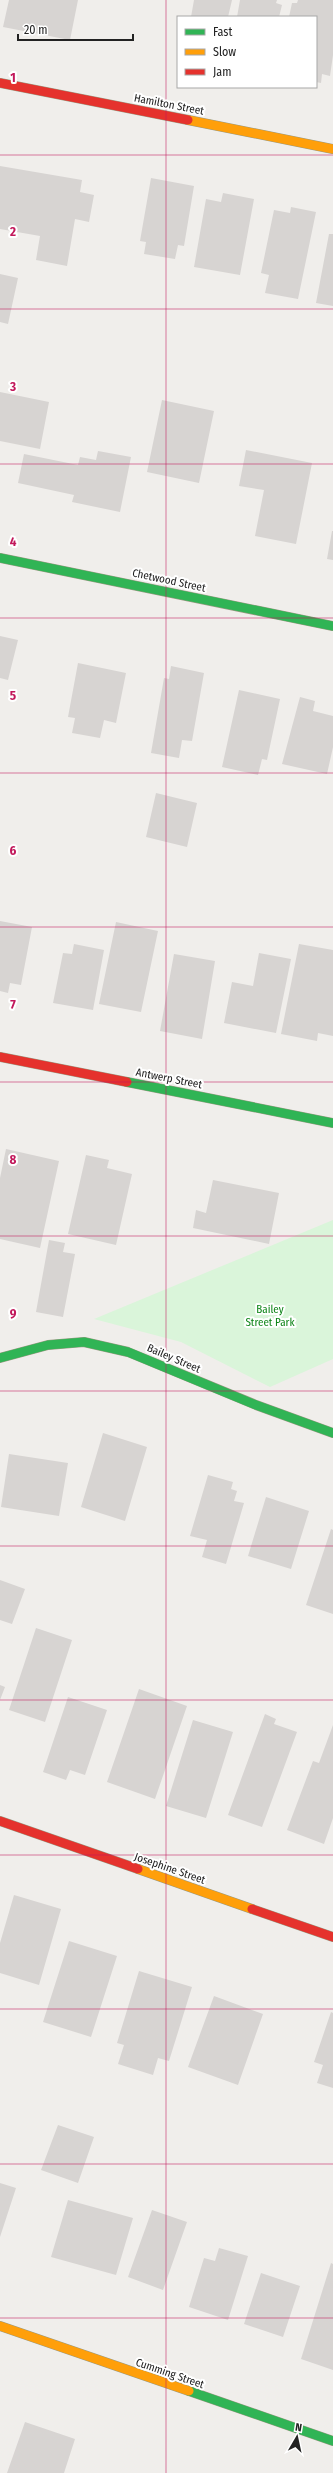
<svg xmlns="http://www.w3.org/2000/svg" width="333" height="2473" font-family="'Fira Sans Condensed',sans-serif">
  <rect width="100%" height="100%" fill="#f0eeeb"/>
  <path fill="#daf5da" d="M 333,1220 L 333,1359 L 270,1387 L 181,1342 L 94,1319 Z"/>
  <path fill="#d7d4d2" d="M 9,0 L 78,0 L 70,40 L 3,27 Z
    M 194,0 L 232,0 L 228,17 L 191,17 Z
    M 240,0 L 277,0 L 276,3 L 282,5 L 279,17 L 237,17 Z
    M 298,0 L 333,0 L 333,55 L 330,76 L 322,74 L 321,83 L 316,82 L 316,17 L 289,17 L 292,3 L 297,3 Z
    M 0,166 L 82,180 L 80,192 L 94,195 L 89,222 L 75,219 L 67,266 L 36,260 L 40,236 L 0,229 Z
    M 151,178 L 194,186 L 184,246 L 178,245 L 175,259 L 144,254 L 146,242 L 140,241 Z
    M 223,193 L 254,199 L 240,275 L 194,267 L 206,199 L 221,202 Z
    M 291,207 L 316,212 L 298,299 L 265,293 L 269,275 L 261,273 L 274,210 L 290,213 Z
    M 329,234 L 333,234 L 333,306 L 316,303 Z
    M 0,274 L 18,278 L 8,324 L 0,322 Z
    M 0,392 L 49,402 L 40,449 L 0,441 Z
    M 162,400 L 214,411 L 199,483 L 147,472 Z
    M 246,450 L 312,463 L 296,544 L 255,536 L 264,490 L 239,486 Z
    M 98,451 L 131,457 L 120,512 L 72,502 L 74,495 L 18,483 L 24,454 L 78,465 L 80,457 L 96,460 Z
    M 332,531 L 333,531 L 333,560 L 327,559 Z
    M 0,636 L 18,640 L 8,680 L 0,678 Z
    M 78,663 L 126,673 L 116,723 L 104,720 L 100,738 L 72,733 L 75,718 L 68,717 Z
    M 171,666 L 204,673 L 192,741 L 182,740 L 179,758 L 151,753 L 164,678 L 169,679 Z
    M 239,690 L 280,699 L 267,760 L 262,759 L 258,775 L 222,767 Z
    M 300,697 L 315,701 L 313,711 L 333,716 L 333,747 L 327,774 L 282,764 Z
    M 156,793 L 197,803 L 187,847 L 146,837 Z
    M 0,921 L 32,927 L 21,985 L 10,983 L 8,993 L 0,991 Z
    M 116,922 L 158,931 L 141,1012 L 99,1004 Z
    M 74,944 L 104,950 L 93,1010 L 53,1003 L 63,953 L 72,954 Z
    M 299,944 L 333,950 L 333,1036 L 318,1033 L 317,1041 L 281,1034 Z
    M 259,953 L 291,959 L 276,1033 L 224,1023 L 232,982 L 253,986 Z
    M 174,954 L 215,961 L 202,1039 L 160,1031 Z
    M 6,1149 L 59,1161 L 40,1248 L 0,1239 L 0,1178 Z
    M 86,1155 L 109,1160 L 107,1168 L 132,1174 L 116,1245 L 68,1234 Z
    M 213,1180 L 279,1193 L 269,1244 L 193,1228 L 196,1210 L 206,1213 Z
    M 49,1240 L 65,1243 L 63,1252 L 75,1254 L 63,1317 L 36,1312 Z
    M 103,1433 L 147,1447 L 125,1521 L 81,1507 Z
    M 9,1454 L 68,1463 L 59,1516 L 1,1507 Z
    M 208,1475 L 233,1482 L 231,1489 L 237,1491 L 234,1501 L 244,1503 L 226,1564 L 202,1557 L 207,1540 L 190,1536 Z
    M 266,1497 L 309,1511 L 291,1569 L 248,1556 Z
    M 331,1529 L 333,1530 L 333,1614 L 306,1605 Z
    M 0,1580 L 25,1589 L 12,1624 L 0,1620 Z
    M 36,1628 L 72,1640 L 45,1722 L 9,1710 Z
    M 0,1685 L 5,1687 L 0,1700 Z
    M 139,1689 L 187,1706 L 155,1799 L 107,1782 Z
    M 68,1697 L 107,1710 L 85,1775 L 70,1770 L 66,1780 L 43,1772 Z
    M 265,1714 L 276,1719 L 274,1724 L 297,1732 L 262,1827 L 228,1815 Z
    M 193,1720 L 233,1732 L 206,1818 L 166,1806 Z
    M 333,1725 L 333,1818 L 324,1844 L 287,1830 L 313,1761 L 319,1763 Z
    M 14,1895 L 61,1909 L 39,1985 L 0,1973 L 0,1943 Z
    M 69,1941 L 117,1956 L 91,2037 L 43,2022 Z
    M 139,1971 L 192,1987 L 169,2061 L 158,2058 L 153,2075 L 118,2064 L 124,2045 L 117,2043 Z
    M 214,1996 L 263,2014 L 238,2085 L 188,2067 Z
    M 331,2012 L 333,2013 L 333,2088 L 317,2083 L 323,2065 L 314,2062 Z
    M 58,2125 L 94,2137 L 78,2183 L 41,2170 Z
    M 0,2183 L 16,2188 L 0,2237 Z
    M 68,2200 L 133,2218 L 116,2275 L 51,2257 Z
    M 152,2210 L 187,2222 L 163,2290 L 128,2277 Z
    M 219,2248 L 248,2256 L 228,2320 L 189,2307 L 204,2258 L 215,2261 Z
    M 331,2263 L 333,2264 L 333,2370 L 301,2359 Z
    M 261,2273 L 300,2286 L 283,2337 L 244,2324 Z
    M 25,2422 L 75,2439 L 64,2473 L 7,2473 Z"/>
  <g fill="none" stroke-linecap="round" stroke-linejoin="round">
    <g stroke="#999a82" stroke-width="10">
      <path id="fast" d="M 0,558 L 333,626
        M 127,1082 L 333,1123
        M 0,1358 L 48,1345 L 84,1342 L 128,1352 L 256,1405 L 333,1433
        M 189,2391 L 333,2441"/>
    </g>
    <g stroke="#999a82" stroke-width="10">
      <path id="slow" d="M 188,120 L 333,149
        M 138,1869 L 252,1909
        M 0,2326 L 189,2391"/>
    </g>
    <g stroke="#999a82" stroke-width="10">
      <path id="jam" d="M 0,83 L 188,120
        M 0,1057 L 127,1082
        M 0,1821 L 138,1869
        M 252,1909 L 333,1937"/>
    </g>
    <use href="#fast" stroke="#30b455" stroke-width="9"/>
    <use href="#slow" stroke="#ff9f0a" stroke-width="9"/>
    <use href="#jam" stroke="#e5322d" stroke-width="9"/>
  </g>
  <path fill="none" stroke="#c2185b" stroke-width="1" stroke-opacity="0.55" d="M 166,0 L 166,2473M 0,155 L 333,155M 0,309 L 333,309M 0,464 L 333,464M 0,618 L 333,618M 0,773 L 333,773M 0,927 L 333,927M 0,1082 L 333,1082M 0,1236 L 333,1236M 0,1391 L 333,1391M 0,1546 L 333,1546M 0,1700 L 333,1700M 0,1855 L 333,1855M 0,2009 L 333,2009M 0,2164 L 333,2164M 0,2318 L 333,2318"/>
  <g text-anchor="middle" stroke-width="4" stroke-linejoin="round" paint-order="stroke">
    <g font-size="11" fill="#222" stroke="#fff">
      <text transform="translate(169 104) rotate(11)" y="4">Hamilton Street</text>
      <text transform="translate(169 580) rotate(12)" y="4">Chetwood Street</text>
      <text transform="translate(169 1078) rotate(11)" y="4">Antwerp Street</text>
      <text transform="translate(174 1358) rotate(23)" y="4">Bailey Street</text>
      <text transform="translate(170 1868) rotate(19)" y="4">Josephine Street</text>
      <text transform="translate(170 2373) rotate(19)" y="4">Cumming Street</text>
    </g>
    <g font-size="11" fill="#0c8416" stroke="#fff">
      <text x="270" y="1313">Bailey<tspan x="270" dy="13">Street Park</tspan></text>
    </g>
  </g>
  <g font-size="13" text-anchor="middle" font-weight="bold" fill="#c2185b" stroke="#fff" stroke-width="4" stroke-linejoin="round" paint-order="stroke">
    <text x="13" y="82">1</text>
    <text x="13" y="236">2</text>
    <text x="13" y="391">3</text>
    <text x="13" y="546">4</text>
    <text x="13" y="700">5</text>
    <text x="13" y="855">6</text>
    <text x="13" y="1009">7</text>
    <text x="13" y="1164">8</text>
    <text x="13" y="1318">9</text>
  </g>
  <rect x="177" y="16" width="140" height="72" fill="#ffffff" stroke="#a7a7a7"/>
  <rect x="185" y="29" width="20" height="6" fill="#30b455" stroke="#a7a7a7"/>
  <text x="213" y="36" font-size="12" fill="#222222">Fast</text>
  <rect x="185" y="49" width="20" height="6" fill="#ff9f0a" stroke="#a7a7a7"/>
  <text x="213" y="56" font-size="12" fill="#222222">Slow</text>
  <rect x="185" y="69" width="20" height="6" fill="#e5322d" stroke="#a7a7a7"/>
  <text x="213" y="76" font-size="12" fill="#222222">Jam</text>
  <g transform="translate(297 2437) rotate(9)" stroke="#ffffff" stroke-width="3" paint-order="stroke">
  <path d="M0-3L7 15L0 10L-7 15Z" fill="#222222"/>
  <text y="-6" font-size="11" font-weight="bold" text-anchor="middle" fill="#222222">N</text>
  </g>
  <path d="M18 34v6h115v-6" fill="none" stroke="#222222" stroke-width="2"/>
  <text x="24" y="34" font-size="12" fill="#222222" stroke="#ffffff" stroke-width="3" paint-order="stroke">20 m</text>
</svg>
